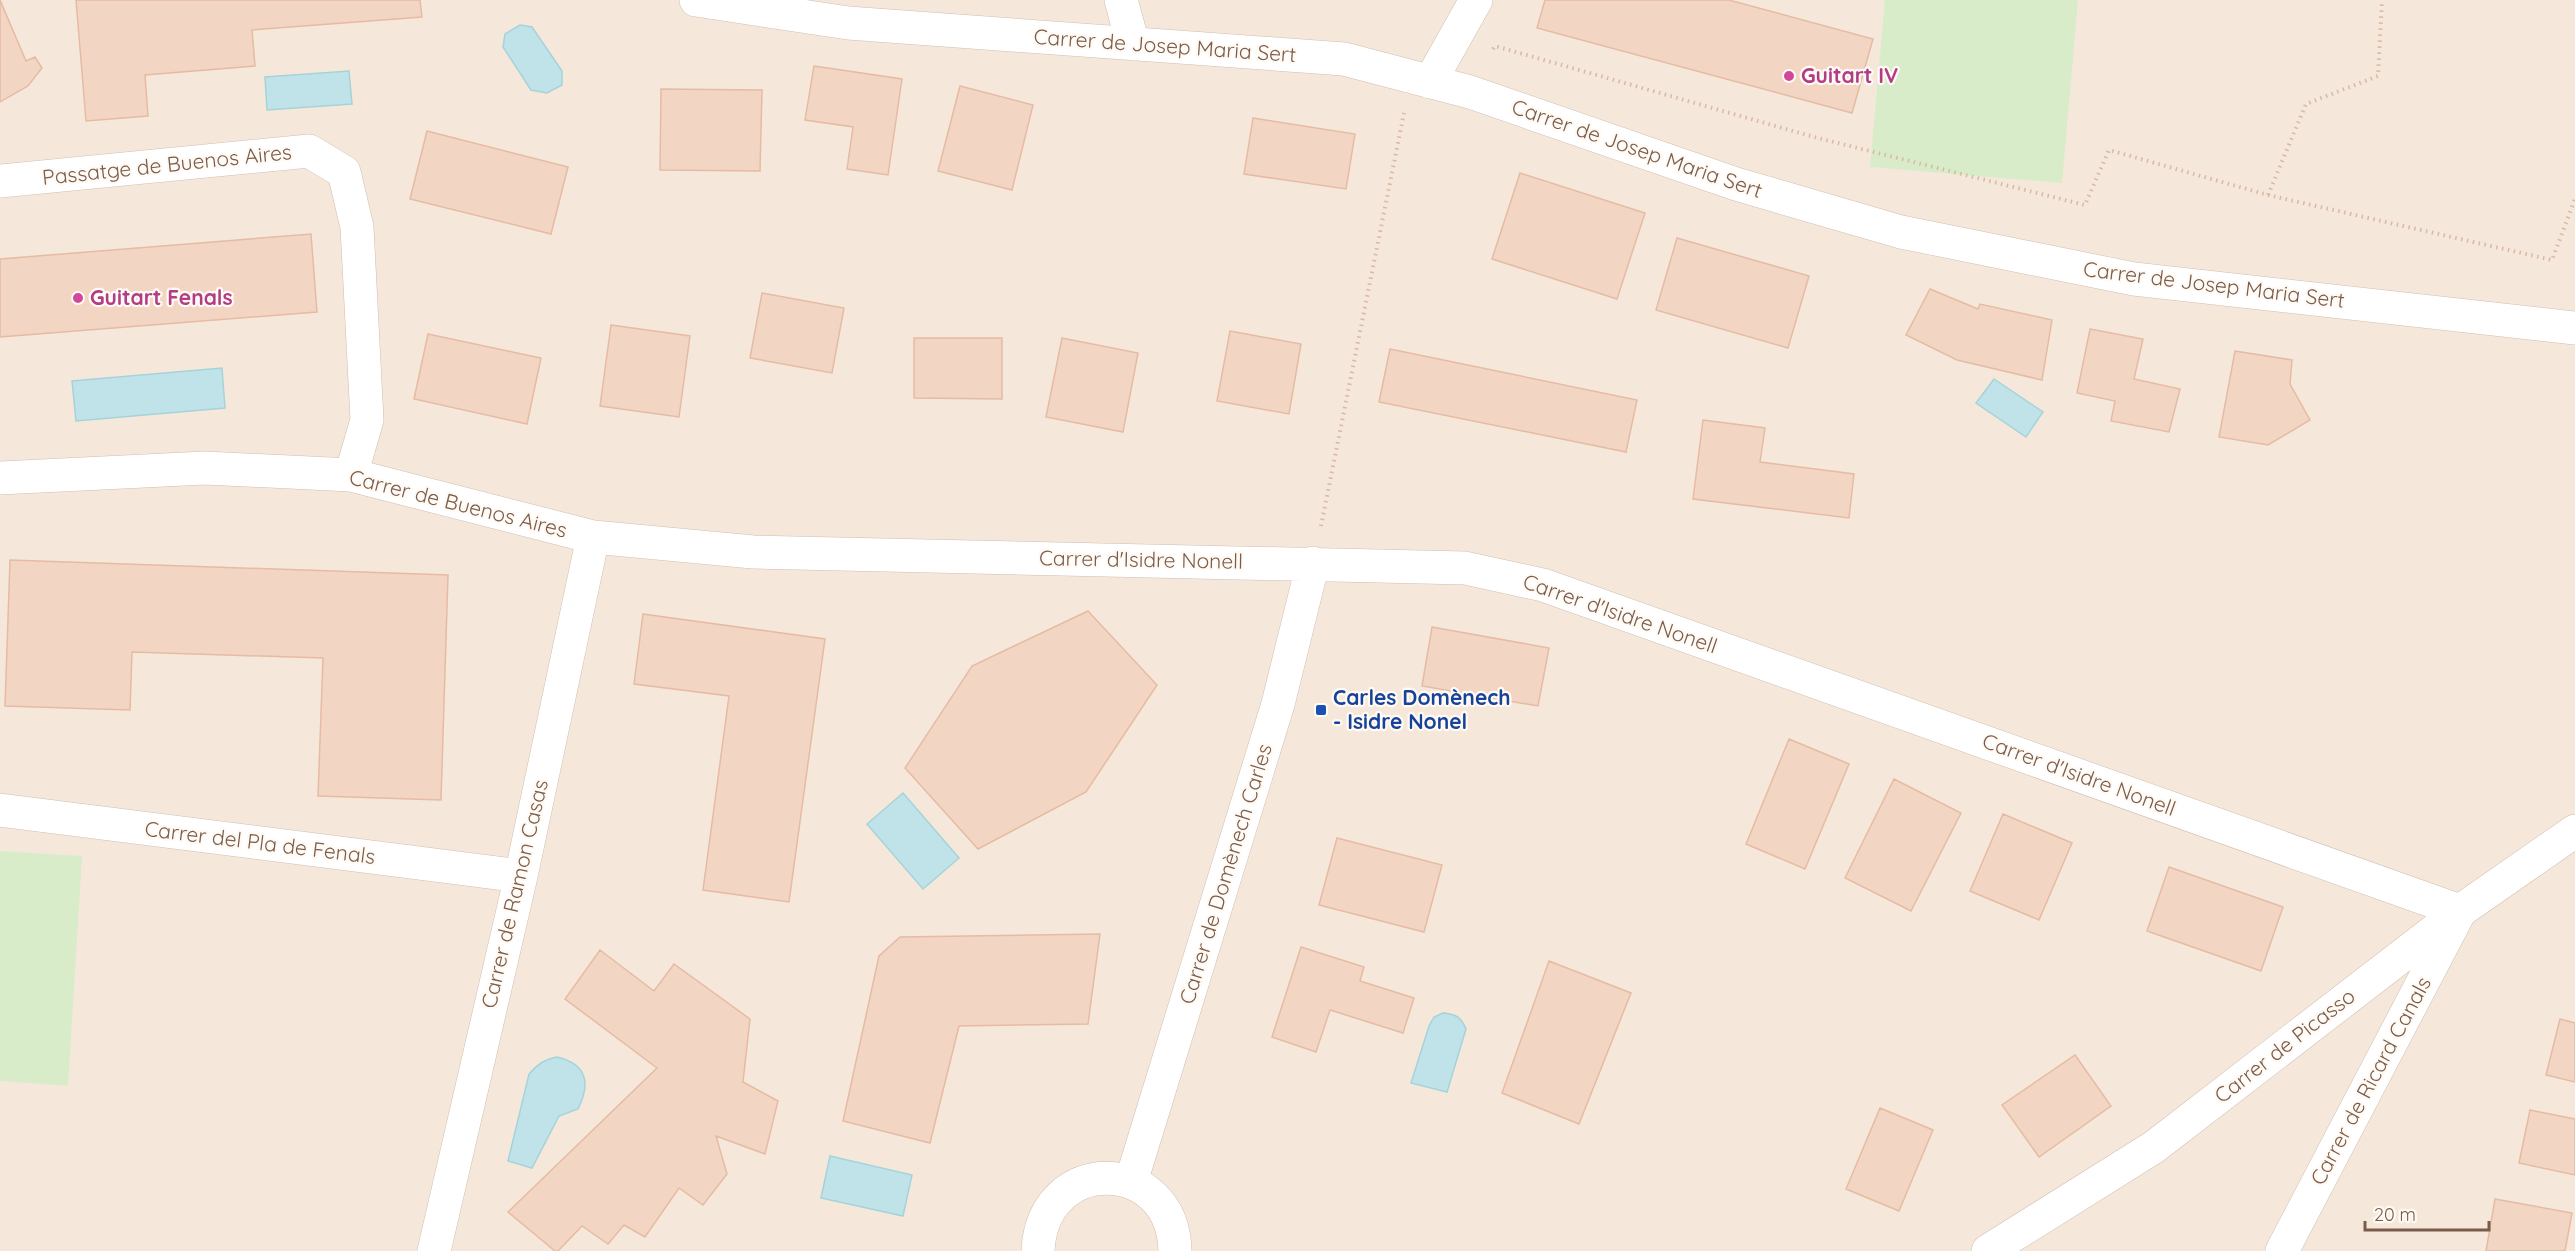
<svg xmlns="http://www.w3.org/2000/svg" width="2575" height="1251" font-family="Quicksand,sans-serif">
  <rect width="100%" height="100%" fill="#fdf6ec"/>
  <path fill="#f5e8da" d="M 0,0 L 2575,0 L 2575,1251 L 0,1251 Z"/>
  <path fill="#d8ecc9" d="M 1885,0 L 2078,0 L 2062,183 L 1870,167 Z
    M 0,851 L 82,856 L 68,1086 L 0,1081 Z"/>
  <path fill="#bfe3e8" stroke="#a5d3da" stroke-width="1.5" d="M 520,25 L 532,27 L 562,71 L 562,85 L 547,93 L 531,90 L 503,47 L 505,34 Z
    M 349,71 L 352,104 L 267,110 L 265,77 Z
    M 222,368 L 225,408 L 76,421 L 72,381 Z
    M 1994,379 L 2043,412 L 2026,437 L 1976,403 Z
    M 903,793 L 959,858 L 923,889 L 867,824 Z
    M 1443,1013 C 1456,1014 1461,1017 1466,1029 L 1447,1092 L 1411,1083 L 1429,1026 L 1434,1017 Z
    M 557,1057 C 587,1064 591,1083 578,1109 L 559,1116 L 532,1168 L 508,1161 L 529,1074 C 538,1064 545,1059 557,1057 Z
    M 830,1156 L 912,1175 L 903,1216 L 821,1198 Z"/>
  <path fill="#f3d5c3" stroke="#e6bba3" stroke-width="1.5" d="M 0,0 L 26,61 L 35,57 L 42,68 L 28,86 L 0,102 Z
    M 76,0 L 420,0 L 422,17 L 252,30 L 255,66 L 145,75 L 148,116 L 86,121 Z
    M 1545,0 L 1729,0 L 1873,39 L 1852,113 L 1537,28 Z
    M 814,66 L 902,79 L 888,175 L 847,169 L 853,127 L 805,120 Z
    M 960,86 L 1033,105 L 1012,190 L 938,171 Z
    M 661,89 L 762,90 L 760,171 L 660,170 Z
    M 1253,118 L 1355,134 L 1346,189 L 1244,174 Z
    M 427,131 L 568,167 L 551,234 L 410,199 Z
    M 1520,173 L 1645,213 L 1617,299 L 1492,259 Z
    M 311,234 L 317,312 L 0,337 L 0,259 Z
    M 1677,238 L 1809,276 L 1788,348 L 1656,310 Z
    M 1930,289 L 1978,309 L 1980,304 L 2052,320 L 2042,380 L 1957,360 L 1906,335 Z
    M 762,293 L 844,308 L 832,373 L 750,358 Z
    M 611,325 L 690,336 L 679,417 L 600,406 Z
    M 2090,329 L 2143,339 L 2134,379 L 2180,389 L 2169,432 L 2111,421 L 2115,401 L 2077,393 Z
    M 1230,331 L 1301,344 L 1289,414 L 1217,401 Z
    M 428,334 L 541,358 L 527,424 L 414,399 Z
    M 914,338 L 1002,338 L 1002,399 L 914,398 Z
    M 1062,338 L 1138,353 L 1123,432 L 1046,417 Z
    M 1390,349 L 1637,400 L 1626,452 L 1379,402 Z
    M 2235,351 L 2292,360 L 2290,384 L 2310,420 L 2268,445 L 2219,437 Z
    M 1703,420 L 1765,428 L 1760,462 L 1854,474 L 1849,518 L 1693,499 Z
    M 10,560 L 448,575 L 441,800 L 318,796 L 323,658 L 132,652 L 130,710 L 5,706 Z
    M 1088,611 L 1157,685 L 1086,792 L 978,849 L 905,768 L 972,666 Z
    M 643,614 L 825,639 L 789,902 L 703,890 L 729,696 L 634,684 Z
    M 1432,627 L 1549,648 L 1538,706 L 1422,686 Z
    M 1789,739 L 1849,764 L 1805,869 L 1746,844 Z
    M 1894,779 L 1961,813 L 1911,911 L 1845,878 Z
    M 2003,814 L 2072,843 L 2039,920 L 1970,891 Z
    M 1337,838 L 1442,865 L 1424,932 L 1319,905 Z
    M 2169,867 L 2283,907 L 2261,971 L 2147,931 Z
    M 1100,934 L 1088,1024 L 959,1026 L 930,1143 L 843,1121 L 879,956 L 900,937 Z
    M 1301,947 L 1364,967 L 1360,981 L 1414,998 L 1403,1033 L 1330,1010 L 1316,1052 L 1272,1037 Z
    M 600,950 L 654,991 L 674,964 L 750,1019 L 743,1082 L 778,1101 L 765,1154 L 716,1136 L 727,1174 L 703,1205 L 679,1188 L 645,1237 L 624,1225 L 608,1244 L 582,1226 L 558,1251 L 555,1251 L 508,1212 L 657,1068 L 565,999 Z
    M 1549,961 L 1631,993 L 1579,1124 L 1502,1093 Z
    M 2560,1019 L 2575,1023 L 2575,1082 L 2546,1075 Z
    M 2075,1055 L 2111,1106 L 2039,1157 L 2002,1105 Z
    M 1880,1108 L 1933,1130 L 1899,1211 L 1846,1189 Z
    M 2530,1110 L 2575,1119 L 2575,1175 L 2519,1163 Z
    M 2495,1199 L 2572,1213 L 2565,1251 L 2486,1251 Z"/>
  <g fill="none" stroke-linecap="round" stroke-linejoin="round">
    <g stroke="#d1beb0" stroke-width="34">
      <path id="minor" d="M 696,0 L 848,23 L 1344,59 L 1470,92 L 1736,184 L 1901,232 L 2134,279 L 2575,328
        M 1121,0 L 1133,44
        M 1430,82 L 1476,0
        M 0,181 L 309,151 L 344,172 L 357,227 L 367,420 L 351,475
        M 0,478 L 205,468 L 351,475 L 593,537 L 753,552 L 1465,568 L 1543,585 L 2460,911 L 2282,1251
        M 0,810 L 521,876
        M 1131,1182 L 1278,704 L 1313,563
        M 434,1251 L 521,876 L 593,537
        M 1038,1251 C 1042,1153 1173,1155 1175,1251
        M 1988,1251 L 2154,1147 L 2460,911 L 2575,831"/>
    </g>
    <path stroke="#d9b8a5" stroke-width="4" stroke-dasharray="1.5 4.5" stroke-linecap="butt" d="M 1493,49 L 1495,46 L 1814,137 L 2085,205 L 2109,150 L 2268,195 L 2306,104 L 2378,76 L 2382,0
      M 2268,195 L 2552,260 L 2575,199
      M 1321,526 L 1404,113"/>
    <use href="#minor" stroke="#fff" stroke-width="33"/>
  </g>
  <g fill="#d1479c" stroke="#fffaf3" stroke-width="2">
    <circle cx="1789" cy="76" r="6"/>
    <circle cx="78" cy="298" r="6"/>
  </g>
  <rect fill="#1a4fb4" stroke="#fffaf3" stroke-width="2" x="1315" y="704" width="12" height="12" rx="3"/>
  <g text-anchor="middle" stroke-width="4.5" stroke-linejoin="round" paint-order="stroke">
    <g font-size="21" fill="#7a5c4d" stroke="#fffaf3">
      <text transform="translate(1165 46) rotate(4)" y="7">Carrer de Josep Maria Sert</text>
      <text transform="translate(1637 149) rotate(19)" y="7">Carrer de Josep Maria Sert</text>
      <text transform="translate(167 165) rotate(-6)" y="7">Passatge de Buenos Aires</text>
      <text transform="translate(2214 285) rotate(7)" y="7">Carrer de Josep Maria Sert</text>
      <text transform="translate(458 504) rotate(14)" y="7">Carrer de Buenos Aires</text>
      <text transform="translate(1141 560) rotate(1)" y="7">Carrer d'Isidre Nonell</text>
      <text transform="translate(1620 614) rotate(19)" y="7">Carrer d'Isidre Nonell</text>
      <text transform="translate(2079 775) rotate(20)" y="7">Carrer d'Isidre Nonell</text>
      <text transform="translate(260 843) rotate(7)" y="7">Carrer del Pla de Fenals</text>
      <text transform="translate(1226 874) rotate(-73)" y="7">Carrer de Domènech Carles</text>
      <text transform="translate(515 894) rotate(-77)" y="7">Carrer de Ramon Casas</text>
      <text transform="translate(2285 1046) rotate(-38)" y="7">Carrer de Picasso</text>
      <text transform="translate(2371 1081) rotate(-62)" y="7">Carrer de Ricard Canals</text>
    </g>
    <g font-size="21" font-weight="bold" fill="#b23c85" stroke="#fffaf3" text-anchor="start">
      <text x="1801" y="83">Guitart IV</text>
      <text x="90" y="305">Guitart Fenals</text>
    </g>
    <g font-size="21" font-weight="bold" fill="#164399" stroke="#fffaf3" text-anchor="start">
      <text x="1333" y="705">Carles Domènech<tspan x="1333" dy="24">- Isidre Nonel</tspan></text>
    </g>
  </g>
  <path d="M2365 1221v9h124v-9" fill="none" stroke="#7a5c4d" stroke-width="3"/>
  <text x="2374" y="1221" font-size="18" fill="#7a5c4d" stroke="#fffaf3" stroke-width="4.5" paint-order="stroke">20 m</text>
</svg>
